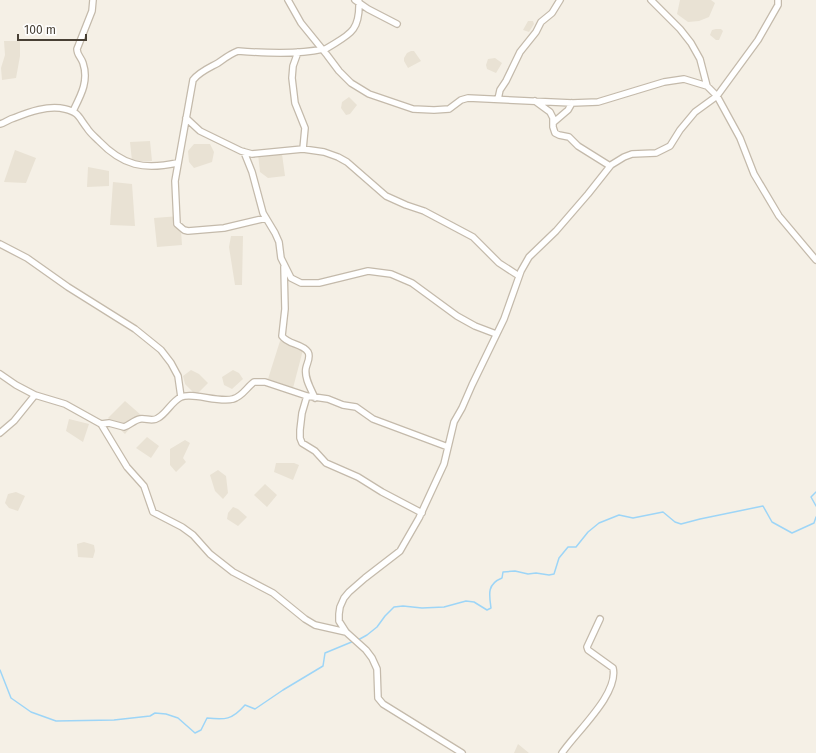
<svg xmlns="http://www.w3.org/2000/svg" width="816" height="753" font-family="'Fira Sans',sans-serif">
  <rect width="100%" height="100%" fill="#f5f0e6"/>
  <path fill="#e9e2d4" d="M 680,0 L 711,0 L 715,3 L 709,17 L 699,21 L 688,22 L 677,14 Z
    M 528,21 L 533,21 L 534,24 L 529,32 L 523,30 Z
    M 716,29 L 721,29 L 723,31 L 719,40 L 716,40 L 710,35 L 712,30 Z
    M 4,41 L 20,41 L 20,56 L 16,78 L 2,80 L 1,68 L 5,55 Z
    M 411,51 L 414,51 L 421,61 L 408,68 L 404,61 L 404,58 L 407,53 Z
    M 495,58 L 502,63 L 496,73 L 487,69 L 486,65 L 488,59 Z
    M 349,97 L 357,105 L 350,114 L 346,115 L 341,108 L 342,102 Z
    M 150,141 L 152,161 L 132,161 L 130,142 Z
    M 194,144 L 210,144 L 214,152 L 212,162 L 194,168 L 189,162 L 188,151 Z
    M 15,150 L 36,158 L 26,183 L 4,182 Z
    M 258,154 L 282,154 L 285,176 L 268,178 L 260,172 Z
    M 88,167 L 109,171 L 109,186 L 87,187 Z
    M 113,182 L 132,184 L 135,226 L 110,225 Z
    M 180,216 L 182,245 L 157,247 L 154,218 Z
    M 231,236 L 243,236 L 242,285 L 235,285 L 229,247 Z
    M 280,341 L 303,350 L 293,388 L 268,379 Z
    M 191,370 L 199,374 L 208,383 L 196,395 L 185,384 L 183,376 Z
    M 233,370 L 239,373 L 243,379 L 232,389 L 224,385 L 222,377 Z
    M 125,401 L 141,415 L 125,434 L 108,418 Z
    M 69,419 L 89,424 L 83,442 L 66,431 Z
    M 147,437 L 159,446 L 151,458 L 136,448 Z
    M 185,440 L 190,443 L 183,458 L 186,462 L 176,472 L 170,465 L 170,449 Z
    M 276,463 L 294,463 L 299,465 L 293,480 L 274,472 Z
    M 218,470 L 226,476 L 228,493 L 223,499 L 215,491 L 210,475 Z
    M 265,484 L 277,495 L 267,507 L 254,495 Z
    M 16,492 L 25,496 L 18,511 L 9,508 L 5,503 L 8,494 Z
    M 233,507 L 238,509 L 247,517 L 238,526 L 227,519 L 228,513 Z
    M 84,542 L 94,545 L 95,551 L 93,558 L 78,557 L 77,544 Z
    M 518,744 L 529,753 L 514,753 Z"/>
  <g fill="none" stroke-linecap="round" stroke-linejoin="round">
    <path stroke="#9dd5f7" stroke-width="1.5" d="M 816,492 L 811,497 L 816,506
      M 358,640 L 367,635 L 377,627 L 385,616 L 394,607 L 403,606 L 422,608 L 444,607 L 466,601 L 474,602 L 487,610 L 491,608 C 489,594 487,584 502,578 L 503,572 L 515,571 L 528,574 L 536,573 L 549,575 L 554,574 L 559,558 L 568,547 L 576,547 L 588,532 L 599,523 L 619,515 L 633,518 L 663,512 L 675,522 L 681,524 L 700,519 L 763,506 L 772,522 L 792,533 L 814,523 L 816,517
      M 0,670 L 11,698 L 31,712 L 56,721 L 114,720 L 150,716 L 155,713 L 166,714 L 178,718 L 195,733 L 201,730 L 207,718 C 225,720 232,720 245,705 L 255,709 L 283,690 L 323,666 L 325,653 L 354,641"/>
    <g stroke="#c4baab" stroke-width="8">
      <path id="street" d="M 288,0 L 301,23 L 327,55 L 339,71 L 351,83 L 369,94 L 413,109 L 434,110 L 449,109 L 461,100 L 468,98 L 572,103 L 598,102 L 664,82 L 684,79 L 707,86
        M 355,0 L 368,9 L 397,24
        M 651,0 L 680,29 L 691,43 L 700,59 L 707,86 L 717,96 L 740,138 L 754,174 L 779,216 L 816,260
        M 324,50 C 347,35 360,34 359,2
        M 298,52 L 293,66 L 292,78 L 295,103 L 305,128 L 303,149
        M 498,99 L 500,90 L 506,81 L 520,52 L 536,32 L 541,22 L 552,13 L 560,0
        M 535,101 L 550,112 L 553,118 L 553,127 L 555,133 L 559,135 L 569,137 L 578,146 L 610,166
        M 73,111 C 81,95 89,81 83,63 C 81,57 77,55 77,49 L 92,11 L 93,0
        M 186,118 L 200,131 L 241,151 L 252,154 L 303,149 L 324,152 L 338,157 L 347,162 L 386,196 L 406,205 L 424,211 L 473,237 L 499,263 L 519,276
        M 554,122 L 568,110 L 572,103
        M 0,124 C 5,123 9,119 14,118 C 29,112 48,105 65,109 C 79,112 79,118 87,128 C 90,133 95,137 99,141 C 123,166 144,170 177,163
        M 244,152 L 252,172 L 263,213 L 275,233 L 279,242 L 281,258 L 291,278 L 301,283 L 319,283 L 368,271 L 391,274 L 412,283 L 457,316 L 475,326 L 496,334
        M 266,218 L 224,228 L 188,231 L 184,230 L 177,224 L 175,181 L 193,80 C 199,72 209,68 218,63 C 225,58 230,54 238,51 C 264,53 297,55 323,49
        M 0,244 L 27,258 L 68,287 L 135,329 L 161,350 L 171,363 L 178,376 L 181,397
        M 284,267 L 285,309 L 282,336 C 288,345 302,343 308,352 C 311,357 307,363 306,368 C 304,378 311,389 315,398
        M 0,374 L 16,385 L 35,395 L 65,404 L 101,424 L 127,467 L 144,486 L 153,512 L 182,527 L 193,535 L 210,554 L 233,572 L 273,593 L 305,619 L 315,625 L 346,632
        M 307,396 L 302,413 L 300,430 L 300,438 L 302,443 L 315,451 L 326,463 L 358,477 L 382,492 L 422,513
        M 101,424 L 109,423 L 124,427 C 130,425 134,420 140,419 C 146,418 153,422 158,418 C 167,413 171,402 181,397 C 193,392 218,403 233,399 C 242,397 247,387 254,382 L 265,382 L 307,396 L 328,399 L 343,405 L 356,407 L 373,419 L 448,447
        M 0,433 L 14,421 L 35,395
        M 462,753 L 383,704 L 378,698 L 377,669 L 372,658 L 366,650 L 346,632 L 339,621 L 339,614 L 340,607 L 344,598 L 349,592 L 365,578 L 400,551 L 419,518 L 444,464 L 454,422 L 462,408 L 472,385 L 504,319 L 521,271 L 529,257 L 556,231 L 588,194 L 611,165 L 624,157 L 632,154 L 656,153 L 670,146 L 680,130 L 695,112 L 717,96 L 758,40 L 778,5 L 778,0
        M 562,753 C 576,732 619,694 613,668 L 588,650 L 587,647 L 600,619"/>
    </g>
    <use href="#street" stroke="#fff" stroke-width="5.5"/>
  </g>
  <path d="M18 34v6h68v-6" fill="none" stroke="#484035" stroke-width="2"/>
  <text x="24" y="34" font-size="12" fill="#484035" stroke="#ffffff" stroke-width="3" paint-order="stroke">100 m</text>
</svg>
